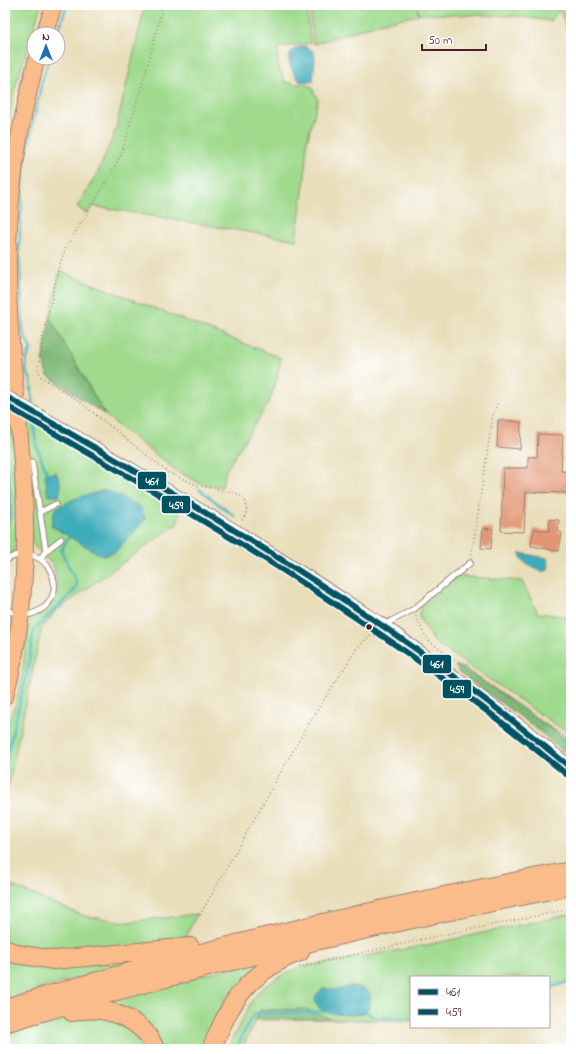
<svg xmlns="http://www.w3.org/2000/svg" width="576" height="1054" font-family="'Indie Flower',sans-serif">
  <rect width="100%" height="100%" fill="#fff"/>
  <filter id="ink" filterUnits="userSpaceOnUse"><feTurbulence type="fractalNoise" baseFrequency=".025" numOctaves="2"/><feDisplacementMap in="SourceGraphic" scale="8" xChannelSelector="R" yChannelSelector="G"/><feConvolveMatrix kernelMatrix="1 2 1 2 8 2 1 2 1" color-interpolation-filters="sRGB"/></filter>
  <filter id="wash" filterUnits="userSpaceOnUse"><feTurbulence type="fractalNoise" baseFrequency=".012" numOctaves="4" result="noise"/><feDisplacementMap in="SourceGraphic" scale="16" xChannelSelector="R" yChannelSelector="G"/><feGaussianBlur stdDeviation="0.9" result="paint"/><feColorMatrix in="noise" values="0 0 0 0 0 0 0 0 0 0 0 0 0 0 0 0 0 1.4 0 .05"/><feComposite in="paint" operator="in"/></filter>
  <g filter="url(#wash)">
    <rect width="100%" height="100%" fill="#e8deba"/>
    <path fill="#9fda8d" stroke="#747c5c" d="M 5,5 L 41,5 L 15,88 L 5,143 Z
      M 145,5 L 306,5 L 311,43 L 278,48 L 278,66 L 285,82 L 311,86 L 318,100 L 307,141 L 305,178 L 296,240 L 92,206 L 87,214 L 77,207 L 99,170 L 116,129 Z
      M 309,5 L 563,5 L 551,21 L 513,16 L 419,14 L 417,8 L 418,15 L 380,23 L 314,44 Z
      M 564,5 L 571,5 L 571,40 L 560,10 Z
      M 60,271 L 281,358 L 277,379 L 269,402 L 226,470 L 222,487 L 200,483 L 178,472 L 105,415 L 50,318 Z
      M 5,407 L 11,410 L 20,539 L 16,549 L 5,556 Z
      M 23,416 L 181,507 L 177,524 L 57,610 L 41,630 L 5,802 L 5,729 L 15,705 L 23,671 L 27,628 L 29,619 L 52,601 L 58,588 L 54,566 L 35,547 L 31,539 Z
      M 458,576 L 522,581 L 538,613 L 571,617 L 571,735 L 434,642 L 419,617 L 421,606 Z
      M 5,612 L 12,617 L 12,625 L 5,658 Z
      M 5,883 L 84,916 L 127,922 L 197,914 L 187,934 L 189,942 L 52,955 L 5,943 Z
      M 571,914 L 571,981 L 549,989 L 549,977 L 411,977 L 411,1021 L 331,1019 L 305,1009 L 260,1010 L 242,1049 L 227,1049 L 253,999 L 262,988 L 277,978 L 297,968 L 422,946 Z
      M 5,953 L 146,959 L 5,999 Z
      M 274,957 L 242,980 L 224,999 L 205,1049 L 159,1049 L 111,1005 L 111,999 Z
      M 82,1011 L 124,1020 L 151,1049 L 5,1049 L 5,1034 Z"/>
    <path fill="#7fba78" stroke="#646c52" d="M 50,318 L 105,415 L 47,375 L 43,359 Z
      M 456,666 L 464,668 L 564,737 L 571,743 L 571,758 L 532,725 L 459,672 Z
      M 305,1009 L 331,1019 L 256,1020 L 260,1010 Z"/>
    <path fill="#3eadba" stroke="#446672" d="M 305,46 L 314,52 L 315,60 L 313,81 L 300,82 C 289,68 280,50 305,46 Z
      M 56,472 L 61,485 L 59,496 L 48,496 L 45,475 Z
      M 8,473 C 11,498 15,510 5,534 L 5,476 Z
      M 105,490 L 139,506 L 146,519 L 115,552 L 103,556 L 51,526 L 55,509 L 74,499 Z
      M 520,553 L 547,558 L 549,564 L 548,570 L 542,572 C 533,567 521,564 520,553 Z
      M 352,986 L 365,989 L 370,995 L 370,1003 L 366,1012 C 350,1018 334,1014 320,1009 L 315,1001 L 316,995 L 323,988 L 336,990 Z"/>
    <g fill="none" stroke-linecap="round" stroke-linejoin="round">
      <path stroke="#3eadba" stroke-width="2.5" d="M 57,34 L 67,5
        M 33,408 L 31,380 L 26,371 L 27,358 L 31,349 L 23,333 L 19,247 L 24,166 L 41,85 L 49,58
        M 33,417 L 36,444 L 47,473
        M 199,489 L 234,516
        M 5,763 L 28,668 L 34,630 L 75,590 L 77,583 L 61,551 L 69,536
        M 549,988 L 571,981
        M 366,1012 L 374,1017 L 411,1018
        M 64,1049 L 86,1046 L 93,1049
        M 236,1049 L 251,1018 L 257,1013 L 330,1012"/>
    </g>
    <g id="blocks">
      <path fill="#e29673" d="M 498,420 L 521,422 L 520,449 L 497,447 Z
        M 538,434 L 563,435 L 561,471 L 571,472 L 571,493 L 526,492 L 524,532 L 501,531 L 503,468 L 528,468 L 528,457 L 537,457 Z
        M 550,519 L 559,520 L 558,532 L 562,533 L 559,551 L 531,546 L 534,529 L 549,531 Z
        M 483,528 L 493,529 L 491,549 L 481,548 Z"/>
    </g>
  </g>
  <g filter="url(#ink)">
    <use href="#blocks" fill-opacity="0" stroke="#997e72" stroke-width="1"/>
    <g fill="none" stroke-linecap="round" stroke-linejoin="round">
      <g stroke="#997e72" stroke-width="7">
        <path id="service" d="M 32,462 L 46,551 L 40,559
          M 40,512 L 56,504
          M 46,551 L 61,539
          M 5,561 C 46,533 78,600 31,614 C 23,617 12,613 5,608
          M 384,625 L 414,609 L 470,563"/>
      </g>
      <g stroke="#997e72" stroke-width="14">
        <path id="tertiary" d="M 63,429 L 236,531 L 383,625 L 520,726 L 571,768"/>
      </g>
      <g stroke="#997e72" stroke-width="18">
        <path id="trunk" d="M 44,34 L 54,5
          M 5,696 C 25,624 28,549 23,475 C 18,407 8,340 8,272 C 7,199 18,128 37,58"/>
      </g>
      <g stroke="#997e72" stroke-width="20">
        <path id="motorway" d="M 5,949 L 16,954 L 54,960 L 190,947
          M 5,1008 C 191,952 380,906 571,871
          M 72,1012 C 102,1004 143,1017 155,1049
          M 5,1023 C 191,967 380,924 571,886
          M 211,1049 C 218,1034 224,1018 233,1004 C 248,980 273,961 300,952"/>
      </g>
      <path stroke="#997e72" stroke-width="1.5" stroke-dasharray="1 3" stroke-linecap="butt" d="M 163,5 L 148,64 L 121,155 L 92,206 L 66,247 L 58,270 L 42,342 L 38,368 L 41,377 L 80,402 L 169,473 L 197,485 L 236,493 L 245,499 L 247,512 L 241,522
        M 471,558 L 493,415 L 498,401
        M 416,616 L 423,632 L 430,642 L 571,741
        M 363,625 L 370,634 L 389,643
        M 200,915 L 303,733 L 357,648 L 375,631
        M 299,967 L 447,934 L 571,909"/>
      <use href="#service" stroke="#fff" stroke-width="5"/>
      <use href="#tertiary" stroke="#fff" stroke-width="12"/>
      <use href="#trunk" stroke="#f9bc8a" stroke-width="16"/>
      <use href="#motorway" stroke="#f9bc8a" stroke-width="18"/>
      <g stroke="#997e72" stroke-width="14" stroke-linecap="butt">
        <path id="tertiary-bridge" d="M 5,396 L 63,429"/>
      </g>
      <use href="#tertiary-bridge" stroke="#fff" stroke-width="12"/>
      <g stroke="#fff" stroke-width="9">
        <path id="bus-1" d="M 5,396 C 201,508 398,622 571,768"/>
      </g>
      <g stroke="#fff" stroke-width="9">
        <path id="bus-2" d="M 5,405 C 199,516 394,630 566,774"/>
      </g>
      <use href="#bus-1" stroke="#005262" stroke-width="6"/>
      <use href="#bus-2" stroke="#005262" stroke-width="6"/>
    </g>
  </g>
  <circle fill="#4a1f2b" stroke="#fff" stroke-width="1.5" cx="369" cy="627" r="3.5"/>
  <g stroke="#fff" stroke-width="1.5">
    <rect x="137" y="471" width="30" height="19" rx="4" fill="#005262"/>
    <rect x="161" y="495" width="30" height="19" rx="4" fill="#005262"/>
    <rect x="422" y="654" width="30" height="20" rx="4" fill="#005262"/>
    <rect x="442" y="679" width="30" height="20" rx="4" fill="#005262"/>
  </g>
  <g font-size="11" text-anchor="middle" font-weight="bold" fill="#fff">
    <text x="152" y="485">461</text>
    <text x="176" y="509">459</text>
    <text x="437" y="668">461</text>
    <text x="457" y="693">459</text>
  </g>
  <rect width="576" height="1054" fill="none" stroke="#fff" stroke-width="20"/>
  <rect x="410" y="976" width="140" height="52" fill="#ffffff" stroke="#b7a5aa"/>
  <rect x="418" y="989" width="20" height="6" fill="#005262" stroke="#b7a5aa"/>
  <text x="446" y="996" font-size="12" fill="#4a1f2b">461</text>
  <rect x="418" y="1009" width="20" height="6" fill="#005262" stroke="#b7a5aa"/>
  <text x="446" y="1016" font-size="12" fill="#4a1f2b">459</text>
  <g transform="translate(46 46)"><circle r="19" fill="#ffffff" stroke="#b7a5aa"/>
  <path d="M0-3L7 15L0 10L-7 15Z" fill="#1f6fb2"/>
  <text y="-6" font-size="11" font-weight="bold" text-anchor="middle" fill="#4a1f2b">N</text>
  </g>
  <path d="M422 44v6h64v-6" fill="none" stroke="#4a1f2b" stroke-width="2"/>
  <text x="428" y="44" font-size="12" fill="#4a1f2b" stroke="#ffffff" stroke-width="3" paint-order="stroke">50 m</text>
</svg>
